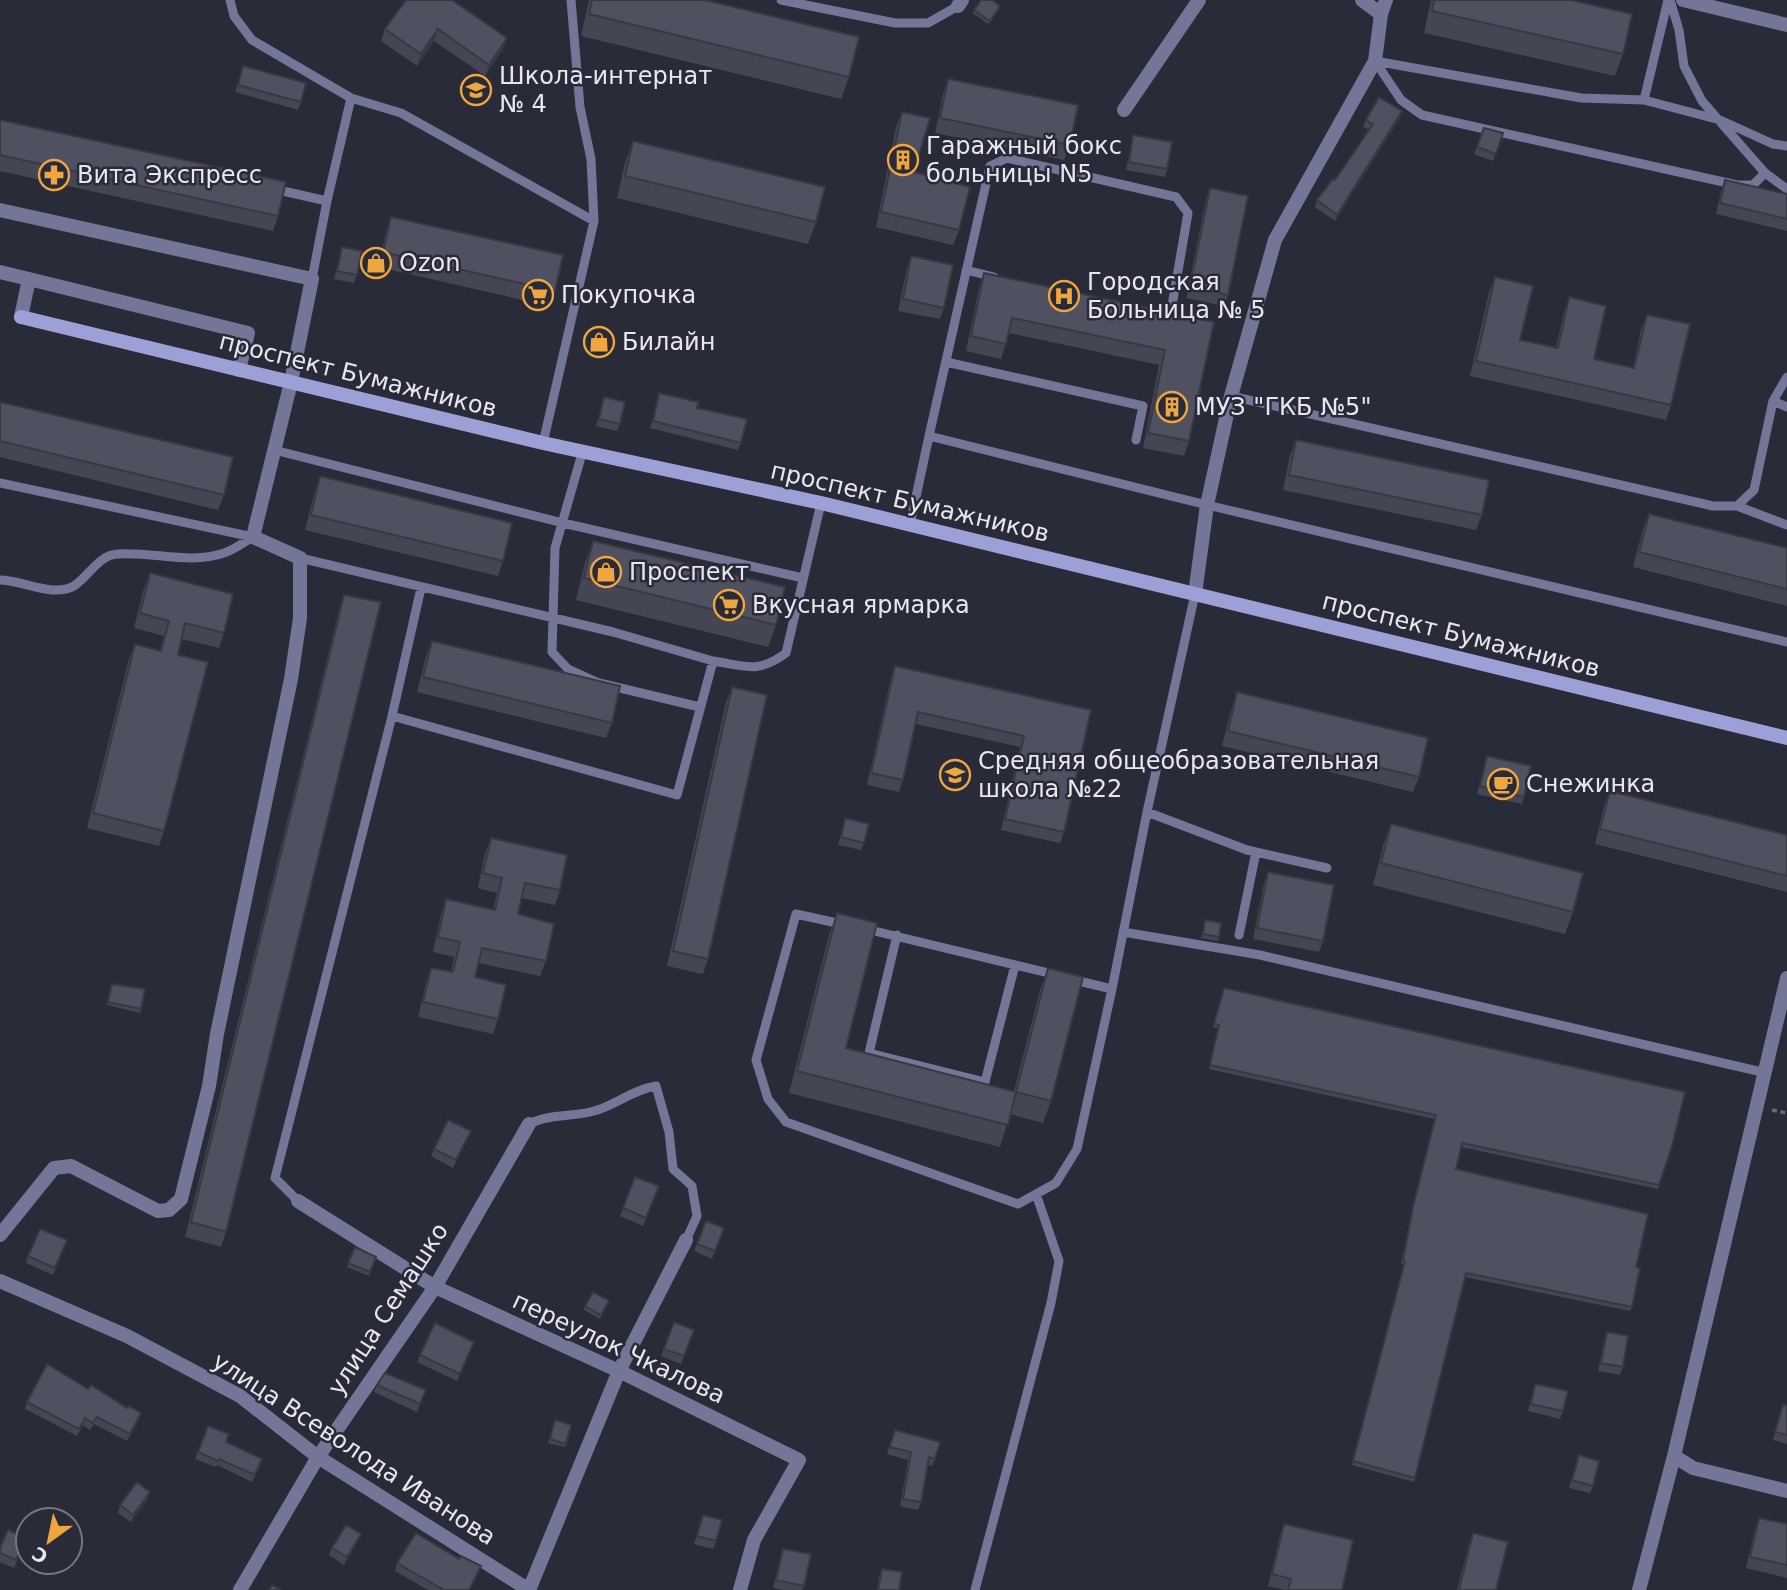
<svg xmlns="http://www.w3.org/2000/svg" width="1787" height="1590" font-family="'DejaVu Sans',sans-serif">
  <rect width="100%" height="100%" fill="#2a2b38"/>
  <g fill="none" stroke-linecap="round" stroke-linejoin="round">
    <path stroke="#696a76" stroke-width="3.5" stroke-dasharray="5 3.5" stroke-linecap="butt" d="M 1772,1110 L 1787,1113"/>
    <path stroke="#747698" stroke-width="9" d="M 230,0 L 234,16 L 252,40 L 351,98 L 327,201 L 312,279
      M 571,0 L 580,107 L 591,159 L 594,221
      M 781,0 L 895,23 L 928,23 L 958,6
      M 1670,0 L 1679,30 L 1684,66 L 1702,101 L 1765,173 L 1787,189
      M 1375,61 L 1401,100 L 1422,115 L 1737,185 L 1753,185 L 1765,173
      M 1375,61 L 1581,98 L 1644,100 L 1720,120 L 1773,144 L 1787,146
      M 351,98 L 401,113 L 594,221 L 543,443
      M 1644,100 L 1668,0
      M 274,189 L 327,201
      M 966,270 L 994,277
      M 946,362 L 1143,406 L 1136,440
      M 1231,396 L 1713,506 L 1737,506 L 1754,490 L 1773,401 L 1787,377
      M 1773,401 L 1787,407
      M 929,436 L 990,166 L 1007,158 L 1176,197 L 1188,213 L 1170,317 L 1165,316
      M 274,450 L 563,523 L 803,578
      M 583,450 L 555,548 L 552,652 L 568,669 L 599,683 L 700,707
      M 0,483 L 253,537 C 244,542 234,550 224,553 C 189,565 153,551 117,554 C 99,555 88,577 74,586 C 52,598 23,580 0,580
      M 1737,506 L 1787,525
      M 910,525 L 929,436 L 1207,505 L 1787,642
      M 300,558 L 613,632 L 713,661
      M 392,716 L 421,588
      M 1147,812 L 1247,850 L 1327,868
      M 846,925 L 796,914 L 756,1060 L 768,1099 L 786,1122 L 1018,1204 L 1056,1183 L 1077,1149 L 1112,989
      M 866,929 L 1057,975
      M 1123,932 L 1260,955 L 1766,1073
      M 897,935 L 869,1053 L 985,1082 L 1015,965
      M 1239,935 L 1256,852
      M 1070,979 L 1112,989 L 1147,812 L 1195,594
      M 529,1124 C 548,1114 573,1117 594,1111 C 616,1105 632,1090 656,1086 L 669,1132 L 673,1169 L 692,1186 L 697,1216 L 686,1240
      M 298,1201 L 275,1178 L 392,716 L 677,795 L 713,661 C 745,666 758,674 786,653 L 821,503
      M 975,1590 L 1051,1303 L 1059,1261 L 1036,1194"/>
    <path stroke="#747698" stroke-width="14" d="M 1362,0 L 1381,14
      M 1683,0 L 1787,25
      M 958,6 L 962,0
      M 1124,110 L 1199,0
      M 0,210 L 312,279 L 291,382 L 253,537 L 300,558 L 300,618 L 291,679 L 217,1034 L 209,1086 L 181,1199 L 169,1210 L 158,1211 L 71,1166 L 54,1168 L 0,1235
      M 0,272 L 29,279 L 21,317
      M 29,279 L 248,333 L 239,370
      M 1195,594 L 1207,505 L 1231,396 L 1275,240 L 1375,61 L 1381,14 L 1386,0
      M 298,1201 L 435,1287 L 619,1371 L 799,1460 L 754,1540 L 740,1590
      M 0,1281 L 127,1336 L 240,1396 L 318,1457 L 529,1590
      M 1674,1456 L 1693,1468 L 1787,1491
      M 240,1590 L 318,1457 L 435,1287 L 529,1124
      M 529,1590 L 619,1371 L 686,1240
      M 1639,1590 L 1674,1456 L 1787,978"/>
    <path stroke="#9ca0d6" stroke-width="14" d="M 21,317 L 543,443 L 821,503 L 1787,738"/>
  </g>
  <path fill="#454653" d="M 406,0 L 507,38 L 503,49 L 485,76 L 434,41 L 417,66 L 381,41 L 385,29 Z
    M 589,0 L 705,0 L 849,77 L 841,99 L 581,36 Z
    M 1431,0 L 1570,0 L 1623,54 L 1615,76 L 1424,33 Z
    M 1000,6 L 999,10 L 988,24 L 973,13 L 974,10 Z
    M 243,66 L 301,102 L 298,110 L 235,92 Z
    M 948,79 L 1070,145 L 1064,160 L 935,133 L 943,94 Z
    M 1402,111 L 1400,118 L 1335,221 L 1315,207 L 1317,200 L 1335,180 L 1369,130 L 1363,127 L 1366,120 Z
    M 902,112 L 914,172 L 959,230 L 953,245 L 876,227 L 896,127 Z
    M 0,120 L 278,216 L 273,231 L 0,171 Z
    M 1484,128 L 1503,133 L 1493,161 L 1474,154 Z
    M 1133,135 L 1167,169 L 1165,177 L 1126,170 L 1131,143 Z
    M 633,141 L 816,222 L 808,244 L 617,198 L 625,163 Z
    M 1725,180 L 1787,194 L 1787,231 L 1716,214 L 1721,191 Z
    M 1210,188 L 1228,295 L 1224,306 L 1186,298 L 1206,199 Z
    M 391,217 L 555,291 L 549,306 L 378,267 L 386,232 Z
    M 342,247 L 357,275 L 354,283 L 334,279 Z
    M 911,256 L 944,308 L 940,319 L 898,311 L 907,268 Z
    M 984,273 L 1214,322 L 1189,441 L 1184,456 L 1143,448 L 1159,365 L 1009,333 L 1001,359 L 966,351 L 979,288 Z
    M 1495,277 L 1520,340 L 1556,348 L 1564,312 L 1569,297 L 1594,359 L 1633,368 L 1641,330 L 1647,315 L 1671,405 L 1666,420 L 1470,376 L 1489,292 Z
    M 659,393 L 697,408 L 741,443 L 738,450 L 650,428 Z
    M 604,397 L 620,424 L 617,431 L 596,426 Z
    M 0,402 L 224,495 L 218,510 L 0,457 Z
    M 1296,440 L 1482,515 L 1476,530 L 1283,490 L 1290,455 Z
    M 320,476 L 503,561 L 498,576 L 305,530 L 315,491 Z
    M 1649,514 L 1787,548 L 1787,606 L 1633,567 L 1643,529 Z
    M 593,541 L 776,625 L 768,647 L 576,600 L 585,563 Z
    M 150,573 L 224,633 L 219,648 L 182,639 L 178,655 L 164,831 L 159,846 L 87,828 L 129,659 L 135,644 L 160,650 L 164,636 L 134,628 L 144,588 Z
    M 344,595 L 226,1232 L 221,1247 L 185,1237 L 339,610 Z
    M 432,641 L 612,723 L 606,738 L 417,692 L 426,656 Z
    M 895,666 L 1091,710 L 1064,832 L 1060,843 L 1001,830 L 1020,747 L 916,724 L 903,780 L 899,792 L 867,785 L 891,677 Z
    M 732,687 L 708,959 L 703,974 L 667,966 L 726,702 Z
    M 1237,692 L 1419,777 L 1413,792 L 1222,746 L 1232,707 Z
    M 1487,756 L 1524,797 L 1522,804 L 1477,794 Z
    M 1610,791 L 1787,835 L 1787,892 L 1595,844 L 1604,806 Z
    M 845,818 L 864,843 L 861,850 L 838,845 Z
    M 1391,824 L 1573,912 L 1565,934 L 1373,885 L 1383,846 Z
    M 491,838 L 560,890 L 555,905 L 521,898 L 518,914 L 546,961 L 540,976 L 478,963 L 475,977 L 498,1019 L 493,1034 L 418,1017 L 426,983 L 431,968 L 451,972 L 454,957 L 433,952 L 441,914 L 446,899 L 493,909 L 497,893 L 478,888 L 485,853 Z
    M 1268,872 L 1323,941 L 1319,952 L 1253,939 L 1264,883 Z
    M 837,913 L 846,1048 L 1014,1091 L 1040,990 L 1048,968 L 1051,1101 L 1043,1123 L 1010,1114 L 1000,1147 L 789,1093 L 829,935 Z
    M 1205,920 L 1219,937 L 1218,941 L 1201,938 Z
    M 112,984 L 141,1009 L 140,1013 L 107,1005 Z
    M 1224,988 L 1672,1146 L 1658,1189 L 1461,1147 L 1456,1169 L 1636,1267 L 1632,1307 L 1630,1311 L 1465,1277 L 1414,1482 L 1352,1465 L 1404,1265 L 1401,1264 L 1412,1210 L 1434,1119 L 1209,1069 L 1218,1028 L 1213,1027 Z
    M 471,1131 L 453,1168 L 431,1156 L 434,1149 Z
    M 635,1177 L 659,1186 L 643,1226 L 620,1216 Z
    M 706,1221 L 724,1228 L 712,1259 L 694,1251 Z
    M 67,1240 L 53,1275 L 26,1263 L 28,1256 Z
    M 355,1247 L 376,1257 L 369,1276 L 347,1267 Z
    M 607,1305 L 600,1319 L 584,1310 L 585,1306 Z
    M 674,1322 L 694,1330 L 681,1364 L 661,1356 Z
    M 1607,1332 L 1623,1367 L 1620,1375 L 1598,1371 L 1604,1340 Z
    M 474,1342 L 457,1381 L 417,1362 L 420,1355 Z
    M 1535,1384 L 1563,1411 L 1560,1419 L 1528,1411 Z
    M 377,1385 L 426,1390 L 417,1412 L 374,1392 Z
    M 27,1402 L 139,1420 L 127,1441 L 94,1424 L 90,1430 L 83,1425 L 77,1436 L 25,1409 Z
    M 1783,1405 L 1787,1406 L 1787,1444 L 1773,1440 Z
    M 555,1420 L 571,1425 L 565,1447 L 548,1443 Z
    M 208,1426 L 226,1443 L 260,1466 L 252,1482 L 217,1465 L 216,1467 L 195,1459 Z
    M 895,1430 L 935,1459 L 932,1466 L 928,1465 L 921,1502 L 918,1510 L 900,1506 L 908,1460 L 887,1454 Z
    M 1579,1455 L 1593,1486 L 1590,1493 L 1569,1488 Z
    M 150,1492 L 147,1500 L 131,1522 L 118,1513 L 120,1505 Z
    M 703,1515 L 716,1541 L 713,1549 L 694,1544 Z
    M 1759,1518 L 1787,1524 L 1787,1578 L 1746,1568 L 1755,1529 Z
    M 1284,1524 L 1342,1590 L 1286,1590 L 1268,1586 L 1280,1535 Z
    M 1473,1533 L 1496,1590 L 1457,1590 L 1468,1547 Z
    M 26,1538 L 14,1568 L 0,1562 L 0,1548 Z
    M 358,1541 L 344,1565 L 329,1555 L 332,1548 Z
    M 783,1549 L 804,1586 L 802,1590 L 783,1590 L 773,1588 Z
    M 397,1563 L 478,1574 L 470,1590 L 428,1590 L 395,1571 Z
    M 882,1569 L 899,1590 L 877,1590 L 879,1577 Z"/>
  <path fill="#383943" d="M 438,29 L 434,41 L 417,66 L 421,54 Z
    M 507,38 L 503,49 L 485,76 L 489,65 Z
    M 1402,111 L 1400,118 L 1335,221 L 1337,215 Z
    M 141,1413 L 139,1420 L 127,1441 L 130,1434 Z
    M 150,1492 L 147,1500 L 131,1522 L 133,1515 Z
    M 361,1534 L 358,1541 L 344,1565 L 347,1557 Z"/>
  <path fill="#505160" stroke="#383943" stroke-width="2" d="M 406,0 L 452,0 L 507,38 L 489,65 L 438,29 L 421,54 L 385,29 Z
    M 592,0 L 705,0 L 859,37 L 849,77 L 589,14 Z
    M 981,0 L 992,0 L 1000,6 L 990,21 L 974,10 Z
    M 1434,0 L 1570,0 L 1632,14 L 1623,54 L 1432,11 Z
    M 243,66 L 306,83 L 301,102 L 238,85 Z
    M 948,79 L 1078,105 L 1070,145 L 940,118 Z
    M 1379,97 L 1402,111 L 1337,215 L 1317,200 L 1333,179 L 1335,180 L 1373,124 L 1366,120 Z
    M 902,112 L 930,118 L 914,172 L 970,187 L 959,230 L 881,212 Z
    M 0,120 L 286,182 L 278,216 L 0,155 Z
    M 1484,128 L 1503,133 L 1496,154 L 1477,147 Z
    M 1133,135 L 1172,142 L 1167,169 L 1129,162 Z
    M 633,141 L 825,187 L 816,222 L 625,176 Z
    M 1725,180 L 1787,194 L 1787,219 L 1720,203 Z
    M 1210,188 L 1248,196 L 1228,295 L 1190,286 Z
    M 391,217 L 563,255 L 555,291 L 383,252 Z
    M 342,247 L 362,251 L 357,275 L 337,271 Z
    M 911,256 L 953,265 L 944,308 L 903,299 Z
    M 984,273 L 1214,322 L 1189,441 L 1148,433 L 1165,350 L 1012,318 L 1006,344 L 971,336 Z
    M 1495,277 L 1533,286 L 1520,340 L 1558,348 L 1569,297 L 1606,306 L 1594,359 L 1634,368 L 1647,315 L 1690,324 L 1671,405 L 1476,361 Z
    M 659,393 L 698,402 L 697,408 L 747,419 L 741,443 L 653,421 Z
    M 604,397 L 625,402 L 620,424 L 599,419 Z
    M 0,402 L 233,457 L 224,495 L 0,441 Z
    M 1296,440 L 1489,480 L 1482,515 L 1289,475 Z
    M 320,476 L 512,523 L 503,561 L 311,515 Z
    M 1649,514 L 1787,548 L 1787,589 L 1639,552 Z
    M 593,541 L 785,587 L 776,625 L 584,578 Z
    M 150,573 L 233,594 L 224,633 L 185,623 L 178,655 L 208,662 L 164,831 L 93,813 L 135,644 L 161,651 L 169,621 L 140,613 Z
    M 344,595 L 381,602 L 226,1232 L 191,1222 Z
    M 432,641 L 620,686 L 612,723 L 423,677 Z
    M 895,666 L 1091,710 L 1064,832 L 1005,819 L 1024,736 L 918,712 L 903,780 L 871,773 Z
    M 732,687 L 767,695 L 708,959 L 673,951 Z
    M 1237,692 L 1428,738 L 1419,777 L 1228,731 Z
    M 1487,756 L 1531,766 L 1524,797 L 1480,786 Z
    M 1610,791 L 1787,835 L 1787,876 L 1600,829 Z
    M 845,818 L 869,824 L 864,843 L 841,837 Z
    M 1391,824 L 1583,873 L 1573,912 L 1381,863 Z
    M 491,838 L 567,855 L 560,890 L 525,883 L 518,914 L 554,924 L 546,961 L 482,948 L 475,977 L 506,985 L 498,1019 L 423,1002 L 431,968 L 453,972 L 460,942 L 438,937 L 446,899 L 495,910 L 502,878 L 483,873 Z
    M 1268,872 L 1334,885 L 1323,941 L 1257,928 Z
    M 837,913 L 877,923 L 846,1048 L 1016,1092 L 1008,1125 L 797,1071 Z
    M 1205,920 L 1221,923 L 1219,937 L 1203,934 Z
    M 1048,968 L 1083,977 L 1051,1101 L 1016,1092 Z
    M 112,984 L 145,989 L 141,1009 L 108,1002 Z
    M 1224,988 L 1685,1092 L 1672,1146 L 1659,1185 L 1462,1143 L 1456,1169 L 1648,1214 L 1636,1267 L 1640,1268 L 1632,1307 L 1466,1273 L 1415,1478 L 1353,1461 L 1405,1261 L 1403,1260 L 1413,1207 L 1436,1115 L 1210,1065 L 1219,1025 L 1214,1024 Z
    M 448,1120 L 471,1131 L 456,1160 L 434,1149 Z
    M 635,1177 L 659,1186 L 646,1218 L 623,1208 Z
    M 706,1221 L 724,1228 L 715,1251 L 697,1244 Z
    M 40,1229 L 67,1240 L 55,1268 L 28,1256 Z
    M 355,1247 L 376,1257 L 370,1272 L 348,1263 Z
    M 593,1292 L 609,1301 L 601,1315 L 585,1306 Z
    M 674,1322 L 694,1330 L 684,1356 L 664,1349 Z
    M 435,1323 L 474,1342 L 460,1374 L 420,1355 Z
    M 1607,1332 L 1628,1336 L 1623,1367 L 1601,1363 Z
    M 47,1364 L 88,1389 L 91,1385 L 127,1408 L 129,1406 L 141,1413 L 130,1434 L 97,1417 L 92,1423 L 85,1418 L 79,1429 L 27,1402 Z
    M 385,1373 L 426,1390 L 420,1404 L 377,1385 Z
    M 1535,1384 L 1568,1391 L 1563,1411 L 1531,1404 Z
    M 1783,1405 L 1787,1406 L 1787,1435 L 1775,1432 Z
    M 555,1420 L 571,1425 L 566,1444 L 550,1439 Z
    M 208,1426 L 229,1434 L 226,1442 L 262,1459 L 255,1475 L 219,1459 L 218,1461 L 198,1452 Z
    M 895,1430 L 940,1442 L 935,1459 L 929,1457 L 921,1502 L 903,1499 L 911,1452 L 890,1447 Z
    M 1579,1455 L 1599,1461 L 1593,1486 L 1572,1480 Z
    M 137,1482 L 150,1492 L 133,1515 L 120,1505 Z
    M 703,1515 L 722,1520 L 716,1541 L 697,1536 Z
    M 1759,1518 L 1787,1524 L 1787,1565 L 1750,1557 Z
    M 1284,1524 L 1353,1540 L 1342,1590 L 1288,1590 L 1291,1579 L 1272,1574 Z
    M 346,1525 L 361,1534 L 347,1557 L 332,1548 Z
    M 8,1530 L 26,1538 L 16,1560 L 0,1553 L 0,1548 Z
    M 416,1533 L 459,1559 L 461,1556 L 481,1566 L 469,1590 L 444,1590 L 397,1563 Z
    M 1473,1533 L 1508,1542 L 1496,1590 L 1459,1590 Z
    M 783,1549 L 811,1554 L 804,1586 L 776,1580 Z
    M 882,1569 L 902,1572 L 899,1590 L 878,1590 Z
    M 272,1585 L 281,1590 L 269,1590 Z"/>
  <defs>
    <g id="school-ring" transform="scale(1.575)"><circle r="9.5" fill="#2a2b38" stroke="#f0a63f" stroke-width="1.5"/><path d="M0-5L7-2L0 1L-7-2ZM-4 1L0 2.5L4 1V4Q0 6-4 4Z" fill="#f0a63f"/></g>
    <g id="building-ring" transform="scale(1.575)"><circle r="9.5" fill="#2a2b38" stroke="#f0a63f" stroke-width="1.5"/><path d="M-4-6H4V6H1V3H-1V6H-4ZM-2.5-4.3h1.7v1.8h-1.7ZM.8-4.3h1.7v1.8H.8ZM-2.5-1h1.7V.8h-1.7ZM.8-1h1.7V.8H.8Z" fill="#f0a63f"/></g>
    <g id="pharmacy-ring" transform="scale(1.575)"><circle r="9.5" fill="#2a2b38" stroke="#f0a63f" stroke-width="1.5"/><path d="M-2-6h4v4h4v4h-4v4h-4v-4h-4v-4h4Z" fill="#f0a63f"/></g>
    <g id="shop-ring" transform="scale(1.575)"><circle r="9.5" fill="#2a2b38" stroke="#f0a63f" stroke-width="1.5"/><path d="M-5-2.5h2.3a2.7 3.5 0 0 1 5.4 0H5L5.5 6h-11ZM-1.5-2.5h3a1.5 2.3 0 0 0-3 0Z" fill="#f0a63f"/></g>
    <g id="supermarket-ring" transform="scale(1.575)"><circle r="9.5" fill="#2a2b38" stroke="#f0a63f" stroke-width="1.5"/><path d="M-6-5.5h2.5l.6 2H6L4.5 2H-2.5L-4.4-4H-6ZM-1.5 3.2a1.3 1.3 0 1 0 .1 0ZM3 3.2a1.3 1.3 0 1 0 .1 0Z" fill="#f0a63f"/></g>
    <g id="hospital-ring" transform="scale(1.575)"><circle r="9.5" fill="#2a2b38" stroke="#f0a63f" stroke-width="1.5"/><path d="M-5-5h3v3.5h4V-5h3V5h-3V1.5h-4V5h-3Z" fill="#f0a63f"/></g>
    <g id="cafe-ring" transform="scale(1.575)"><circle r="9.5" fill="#2a2b38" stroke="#f0a63f" stroke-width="1.5"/><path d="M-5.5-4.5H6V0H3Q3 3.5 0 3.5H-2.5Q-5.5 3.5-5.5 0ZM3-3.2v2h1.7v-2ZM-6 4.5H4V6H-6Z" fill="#f0a63f"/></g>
  </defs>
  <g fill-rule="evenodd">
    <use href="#school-ring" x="476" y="90"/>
    <use href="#building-ring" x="903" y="160"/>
    <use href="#pharmacy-ring" x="54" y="175"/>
    <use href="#shop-ring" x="376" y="263"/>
    <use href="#supermarket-ring" x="538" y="295"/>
    <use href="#hospital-ring" x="1064" y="296"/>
    <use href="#shop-ring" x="599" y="342"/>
    <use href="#building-ring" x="1172" y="407"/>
    <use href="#shop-ring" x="606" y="572"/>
    <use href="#supermarket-ring" x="729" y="605"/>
    <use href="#school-ring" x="955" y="775"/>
    <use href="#cafe-ring" x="1503" y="784"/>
  </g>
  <g text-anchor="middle" stroke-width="5" stroke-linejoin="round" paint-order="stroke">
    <g font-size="24" fill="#e6e7f0" stroke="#2a2b38" text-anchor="start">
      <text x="499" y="84">Школа-интернат<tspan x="499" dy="28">№ 4</tspan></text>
      <text x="926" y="154">Гаражный бокс<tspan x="926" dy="28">больницы N5</tspan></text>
      <text x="77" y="183">Вита Экспресс</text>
      <text x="399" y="271">Ozon</text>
      <text x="1087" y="290">Городская<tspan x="1087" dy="28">Больница № 5</tspan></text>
      <text x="561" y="303">Покупочка</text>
      <text x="622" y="350">Билайн</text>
      <text x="1195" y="415">МУЗ "ГКБ №5"</text>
      <text x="629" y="580">Проспект</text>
      <text x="752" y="613">Вкусная ярмарка</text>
      <text x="978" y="769">Средняя общеобразовательная<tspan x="978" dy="28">школа №22</tspan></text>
      <text x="1526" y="792">Снежинка</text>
    </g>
    <g font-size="24" fill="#e6e7f0" stroke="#2a2b38">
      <text transform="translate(358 375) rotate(14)" y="8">проспект Бумажников</text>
      <text transform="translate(910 502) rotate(13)" y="8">проспект Бумажников</text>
      <text transform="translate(1461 635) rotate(14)" y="8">проспект Бумажников</text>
      <text transform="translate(388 1309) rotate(-57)" y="8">улица Семашко</text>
      <text transform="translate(619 1348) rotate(25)" y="8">переулок Чкалова</text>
      <text transform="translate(354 1449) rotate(33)" y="8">улица Всеволода Иванова</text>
    </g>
  </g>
  <g transform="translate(49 1541) rotate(213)"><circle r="33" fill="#2a2b38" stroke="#757682" stroke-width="2"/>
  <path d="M0-5L12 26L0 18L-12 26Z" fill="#f0a63f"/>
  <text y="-10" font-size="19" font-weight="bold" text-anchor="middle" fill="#e6e7f0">С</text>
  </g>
</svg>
